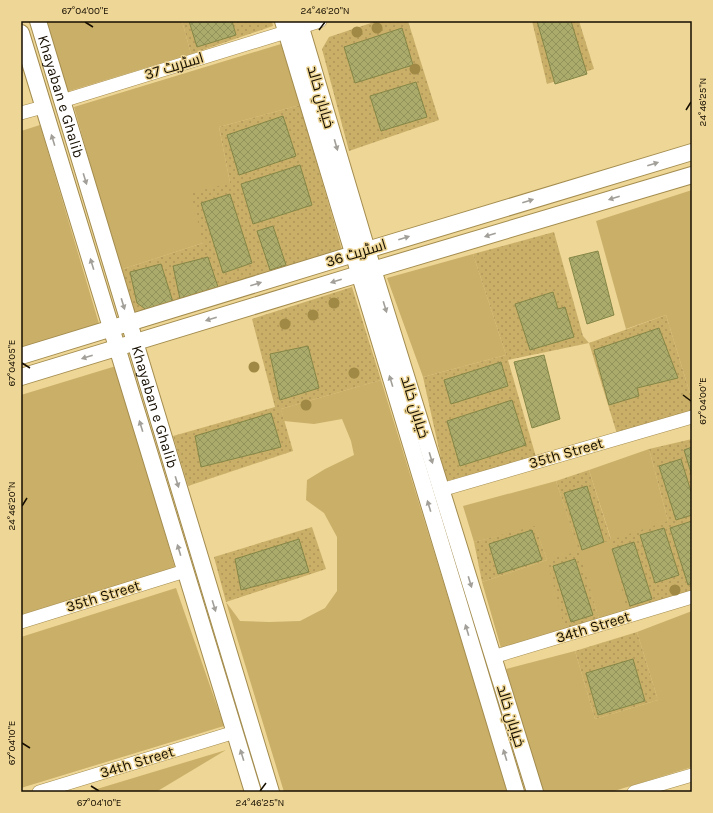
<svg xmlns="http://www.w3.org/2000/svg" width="713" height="813" font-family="Karla,Cairo,sans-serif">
  <defs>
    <pattern id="park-dots" width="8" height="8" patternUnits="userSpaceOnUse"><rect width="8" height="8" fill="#caaf68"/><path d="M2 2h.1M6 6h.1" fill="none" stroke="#ad9558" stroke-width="1.8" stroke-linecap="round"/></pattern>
    <pattern id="building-cross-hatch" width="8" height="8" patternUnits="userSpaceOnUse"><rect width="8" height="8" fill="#abac6b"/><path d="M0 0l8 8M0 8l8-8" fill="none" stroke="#92935b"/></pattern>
  </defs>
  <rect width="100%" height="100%" fill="#eed696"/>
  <path fill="#caaf68" d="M 46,21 L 182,21 L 191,54 L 66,92 Z
    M 281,44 L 300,105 L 219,127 L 230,183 L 203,243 L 120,270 L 74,107 Z
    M 40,125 L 100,327 L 21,352 L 21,131 Z
    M 692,190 L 692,400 L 666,315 L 626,329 L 596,221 Z
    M 473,254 L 506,355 L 423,377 L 387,278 Z
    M 116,366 L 175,568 L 21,615 L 21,395 Z
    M 381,380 L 508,792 L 284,792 L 226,602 L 240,621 L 269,622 L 300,621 L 325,608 L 337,591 L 337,537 L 324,513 L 306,500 L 307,480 L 325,469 L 354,455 L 351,441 L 342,419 L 314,424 L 284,421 L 281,409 Z
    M 649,449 L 668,521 L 627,613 L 599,619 L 578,551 L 565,630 L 501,648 L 482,582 L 547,560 L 535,527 L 474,542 L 463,506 L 556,481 L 579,550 L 611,539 L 589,470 Z
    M 176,588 L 224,726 L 21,788 L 21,637 Z
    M 692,611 L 692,767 L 611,792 L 543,792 L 506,669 L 575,651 L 595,719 L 658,700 L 637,632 Z
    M 226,750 L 156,792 L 87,792 Z"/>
  <path fill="url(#park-dots)" d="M 182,21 L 272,21 L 273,26 L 191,54 Z
    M 377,21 L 408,21 L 439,120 L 349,151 L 322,49 L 329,37 Z
    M 532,21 L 579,21 L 594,69 L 547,84 Z
    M 300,105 L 342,250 L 131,316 L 120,270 L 203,243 L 191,193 L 230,183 L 219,127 Z
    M 554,232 L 583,336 L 589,343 L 666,315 L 692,400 L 692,411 L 617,434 L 589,343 L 508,360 L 536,457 L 446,481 L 423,377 L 506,355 L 473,254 Z
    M 352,287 L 381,380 L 281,409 L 293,451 L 188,486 L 173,436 L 275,407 L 252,319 Z
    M 692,439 L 692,592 L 627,613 L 611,540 L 579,551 L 599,619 L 565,630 L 547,560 L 482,582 L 474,542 L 535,526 L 547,560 L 579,551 L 556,481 L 589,470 L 611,540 L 668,521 L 649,449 Z
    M 312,527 L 326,569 L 226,602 L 214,557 Z
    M 637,632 L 658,700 L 595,719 L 575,651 Z"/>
  <path fill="url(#building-cross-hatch)" stroke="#858646" d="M 189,21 L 232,21 L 236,35 L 197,47 Z
    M 537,21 L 571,21 L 587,74 L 555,84 Z
    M 402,28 L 413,65 L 355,83 L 344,47 Z
    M 416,82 L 427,117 L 381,131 L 370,96 Z
    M 283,116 L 296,156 L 239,175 L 227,135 Z
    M 300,165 L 312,205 L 253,224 L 241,184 Z
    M 230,194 L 252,263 L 223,273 L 201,203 Z
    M 273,226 L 286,265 L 270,270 L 257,231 Z
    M 598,251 L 614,315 L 587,324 L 569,258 Z
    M 208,257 L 219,290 L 180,299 L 173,266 Z
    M 161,264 L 173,302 L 148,311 L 137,303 L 130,272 Z
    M 553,292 L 558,309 L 565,307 L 574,337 L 530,350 L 515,304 Z
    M 659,328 L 678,378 L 637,388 L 639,396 L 609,405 L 594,350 Z
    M 308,346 L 319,388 L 280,400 L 270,354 Z
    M 544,355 L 560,419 L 532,428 L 514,362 Z
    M 501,362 L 508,386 L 451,404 L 444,380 Z
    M 512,400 L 526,445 L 460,466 L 447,421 Z
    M 271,413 L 281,447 L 201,467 L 195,436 Z
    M 692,447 L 692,476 L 684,450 Z
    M 681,459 L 692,495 L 692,515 L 676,520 L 659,466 Z
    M 587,486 L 604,542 L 582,550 L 564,493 Z
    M 692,521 L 692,583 L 688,585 L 670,528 Z
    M 664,528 L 679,575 L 655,583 L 640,535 Z
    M 532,530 L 542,560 L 498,574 L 489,544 Z
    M 299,539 L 309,572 L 241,590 L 235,559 Z
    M 634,542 L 652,599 L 630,606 L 612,549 Z
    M 575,559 L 593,615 L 571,622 L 553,566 Z
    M 633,659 L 645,701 L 598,715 L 586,673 Z"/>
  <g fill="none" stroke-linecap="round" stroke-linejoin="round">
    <g stroke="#a38c4e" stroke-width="14">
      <path id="minor" d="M 301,27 L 320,21
        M 62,101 L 286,32
        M 21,113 L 43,107
        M 441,490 L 692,417
        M 21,622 L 185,571
        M 493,657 L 692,597
        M 39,792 L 235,732
        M 634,792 L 692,775"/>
    </g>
    <g stroke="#a38c4e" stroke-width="18">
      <g id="tertiary">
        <path id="s1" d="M 38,21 L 271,792"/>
        <path d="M 283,21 L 516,792"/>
        <path d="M 299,21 L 367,250 L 535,792"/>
        <path d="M 21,33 L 253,792"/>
        <path d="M 21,356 L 367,250 L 692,152"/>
        <path d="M 21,377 L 359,274 L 692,175"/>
      </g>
    </g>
    <use href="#minor" stroke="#fff" stroke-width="13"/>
    <use href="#tertiary" stroke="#fff" stroke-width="16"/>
  </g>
  <g fill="#a08944">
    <circle cx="377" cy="28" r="5.5"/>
    <circle cx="357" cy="32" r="5.5"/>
    <circle cx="415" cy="69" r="5.5"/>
    <circle cx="334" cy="303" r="5.5"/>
    <circle cx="313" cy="315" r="5.5"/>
    <circle cx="285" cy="324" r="5.5"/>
    <circle cx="254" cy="367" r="5.5"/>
    <circle cx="354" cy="373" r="5.5"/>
    <circle cx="306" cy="405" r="5.5"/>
    <circle cx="675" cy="590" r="5.5"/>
  </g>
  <defs><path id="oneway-solid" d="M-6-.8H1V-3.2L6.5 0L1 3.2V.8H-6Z"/></defs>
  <g fill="#a29f99">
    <use href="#oneway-solid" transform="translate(53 140) rotate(-107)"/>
    <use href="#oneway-solid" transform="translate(336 145) rotate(74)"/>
    <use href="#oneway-solid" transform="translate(653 164) rotate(-17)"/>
    <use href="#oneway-solid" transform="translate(85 179) rotate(73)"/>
    <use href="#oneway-solid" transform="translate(614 198) rotate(163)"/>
    <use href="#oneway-solid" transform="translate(528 201) rotate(-17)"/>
    <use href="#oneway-solid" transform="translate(490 235) rotate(163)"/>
    <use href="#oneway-solid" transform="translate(404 238) rotate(-17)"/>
    <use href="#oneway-solid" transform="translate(92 264) rotate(-107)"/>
    <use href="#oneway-solid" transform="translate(336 281) rotate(163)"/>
    <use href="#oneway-solid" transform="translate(256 284) rotate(-17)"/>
    <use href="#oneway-solid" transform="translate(123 304) rotate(73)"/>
    <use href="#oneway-solid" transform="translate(385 307) rotate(73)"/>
    <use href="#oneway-solid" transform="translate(211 319) rotate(163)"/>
    <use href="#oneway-solid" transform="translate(87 357) rotate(163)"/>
    <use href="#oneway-solid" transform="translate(391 381) rotate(-107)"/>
    <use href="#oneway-solid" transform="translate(141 426) rotate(-107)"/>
    <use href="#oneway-solid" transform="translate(431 458) rotate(73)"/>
    <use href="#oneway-solid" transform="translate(177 482) rotate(73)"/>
    <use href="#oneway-solid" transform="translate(429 506) rotate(-107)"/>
    <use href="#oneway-solid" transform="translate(179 550) rotate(-107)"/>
    <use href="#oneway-solid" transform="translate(470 582) rotate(73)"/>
    <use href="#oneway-solid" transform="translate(214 606) rotate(73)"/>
    <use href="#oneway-solid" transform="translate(467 630) rotate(-107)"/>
    <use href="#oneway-solid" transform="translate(242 755) rotate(-107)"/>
    <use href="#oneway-solid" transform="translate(505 755) rotate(-107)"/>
  </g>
  <path fill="none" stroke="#160e00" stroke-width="1.5" d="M 85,22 L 93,27M 319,30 L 325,22M 686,110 L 691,102M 22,363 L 30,368M 683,395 L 691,401M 22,506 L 27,498M 22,743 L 30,748M 91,786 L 99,791M 260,791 L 266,783"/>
  <g text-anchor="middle" stroke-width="3" stroke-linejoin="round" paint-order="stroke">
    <g font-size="15" fill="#160e00" stroke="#eed696">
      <text transform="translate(174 66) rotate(-17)" y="5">اسٹریٹ 37</text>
      <text dy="5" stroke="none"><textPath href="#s1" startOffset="79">Khayaban e Ghalib</textPath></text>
      <text transform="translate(321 97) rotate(74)" y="5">خیابانِ خالد</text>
      <text transform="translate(356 253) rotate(-17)" y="5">اسٹریٹ 36</text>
      <text dy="5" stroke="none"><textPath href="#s1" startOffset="403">Khayaban e Ghalib</textPath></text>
      <text transform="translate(415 407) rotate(73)" y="5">خیابانِ خالد</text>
      <text transform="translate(566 453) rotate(-16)" y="5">35th Street</text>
      <text transform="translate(103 596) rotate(-17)" y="5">35th Street</text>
      <text transform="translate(593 627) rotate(-17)" y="5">34th Street</text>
      <text transform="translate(511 716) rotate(73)" y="5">خیابانِ خالد</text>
      <text transform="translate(137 762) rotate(-17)" y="5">34th Street</text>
    </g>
  </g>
  <rect width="713" height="813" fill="none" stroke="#eed696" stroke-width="44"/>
  <rect x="22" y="22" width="669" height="769" fill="none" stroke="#160e00" stroke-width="1.5"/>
  <g font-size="10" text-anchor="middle" fill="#160e00">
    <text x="85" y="14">67°04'00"E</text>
    <text x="325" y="14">24°46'20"N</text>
    <text transform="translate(702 102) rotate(-90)" y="4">24°46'25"N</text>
    <text transform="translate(11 363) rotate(-90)" y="4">67°04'05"E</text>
    <text transform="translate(702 401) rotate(-90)" y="4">67°04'00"E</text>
    <text transform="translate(11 506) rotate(-90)" y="4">24°46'20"N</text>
    <text transform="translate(11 743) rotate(-90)" y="4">67°04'10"E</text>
    <text x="99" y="806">67°04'10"E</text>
    <text x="260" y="806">24°46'25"N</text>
  </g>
</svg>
